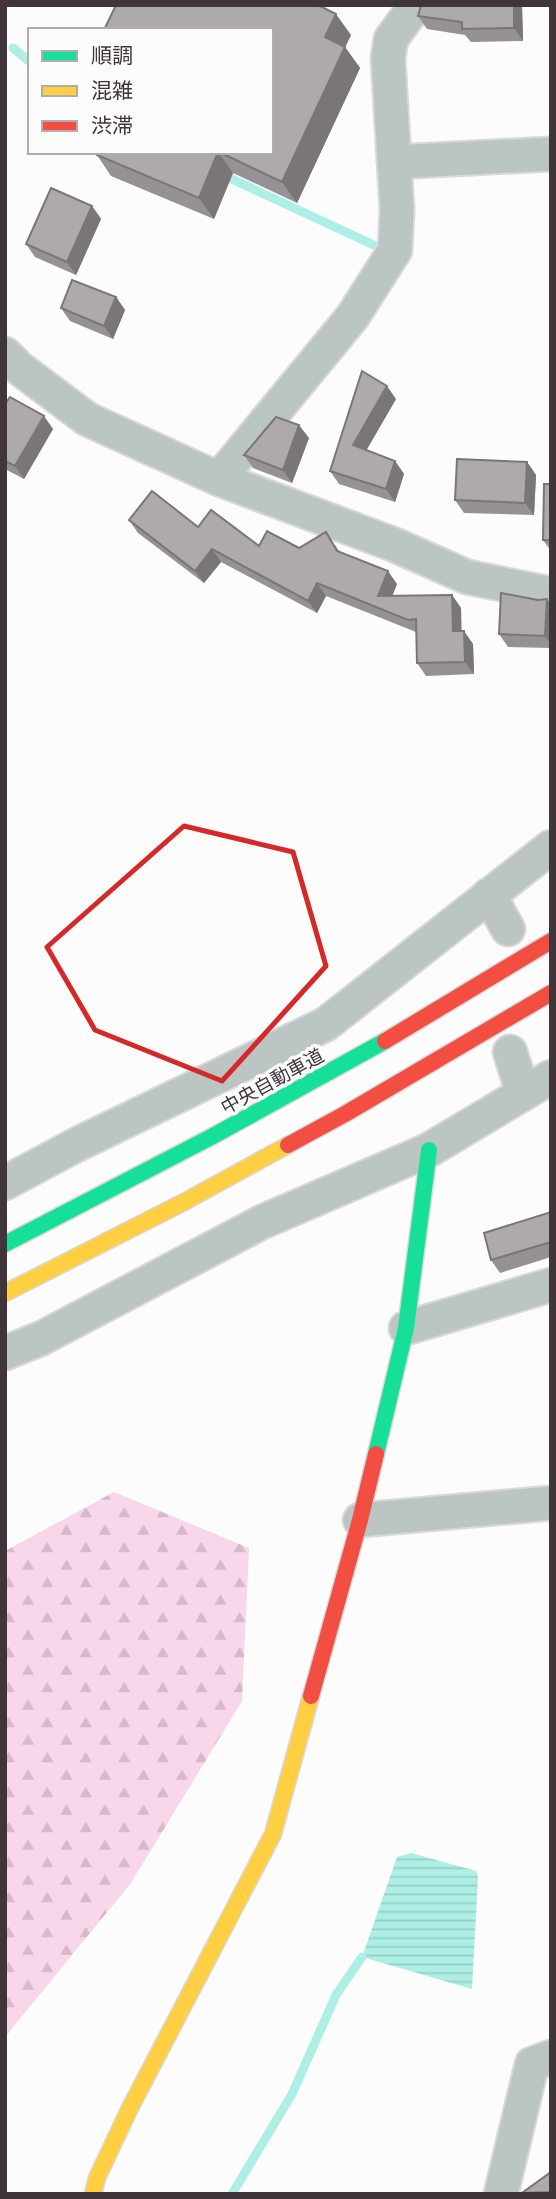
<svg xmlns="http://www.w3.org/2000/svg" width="556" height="2199" font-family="Literata,'Noto Sans JP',serif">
  <defs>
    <pattern id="forest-firs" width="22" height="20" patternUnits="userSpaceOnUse" patternTransform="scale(1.75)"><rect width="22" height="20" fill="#f8d7ea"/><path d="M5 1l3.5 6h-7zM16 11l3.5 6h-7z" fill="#d6b9ca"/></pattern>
    <pattern id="water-rules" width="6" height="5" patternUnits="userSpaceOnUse" patternTransform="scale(1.75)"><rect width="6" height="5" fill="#adefe5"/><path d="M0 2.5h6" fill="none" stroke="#96cec5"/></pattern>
  </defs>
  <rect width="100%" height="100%" fill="#fcfcfc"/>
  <path fill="url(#forest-firs)" d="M 114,1492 L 249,1548 L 242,1701 L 131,1883 L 5,2037 L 5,1551 Z"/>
  <path fill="url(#water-rules)" d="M 411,1853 L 476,1871 L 478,1877 L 472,1989 L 362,1957 L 397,1857 Z"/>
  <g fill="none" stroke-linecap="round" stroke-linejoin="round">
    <path stroke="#adefe5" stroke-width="9" d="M 13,48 L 30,62
      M 221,174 L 378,247
      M 232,2194 L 292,2094 L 336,1995 L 362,1957"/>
    <g stroke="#dad8d9" stroke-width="37">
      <path id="street" d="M 394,162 L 551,154
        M 5,354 L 19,368 L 87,419 L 219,479 L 395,545 L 467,577 L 551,594
        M 219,479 L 353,316 L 395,250 L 397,210 L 388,58 L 391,39 L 416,5
        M 489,895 L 508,929
        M 510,1052 L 523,1093
        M 5,1183 L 76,1145 L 326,1024 L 551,847
        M 406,1328 L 551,1285
        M 5,1353 L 42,1338 L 262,1222 L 429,1150 L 551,1077
        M 360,1520 L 551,1503
        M 501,2194 L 532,2064 L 551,2057"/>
    </g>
    <g stroke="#dad8d9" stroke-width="19">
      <path id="fast" d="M 5,1244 L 213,1136 L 385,1041
        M 376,1454 L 406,1328 L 429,1150"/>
    </g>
    <g stroke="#dad8d9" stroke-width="19">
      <path id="slow" d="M 5,1293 L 184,1202 L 288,1145
        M 93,2194 L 97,2178 L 129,2110 L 273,1834 L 311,1696"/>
    </g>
    <g stroke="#dad8d9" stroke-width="19">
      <path id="jam" d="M 385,1041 L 551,941
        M 288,1145 L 345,1114 L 551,993
        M 311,1696 L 360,1520 L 376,1454"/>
    </g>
    <use href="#street" stroke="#bbc6c4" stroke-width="33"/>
    <use href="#fast" stroke="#16e098" stroke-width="16"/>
    <use href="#slow" stroke="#ffcf43" stroke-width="16"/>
    <use href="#jam" stroke="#f24e42" stroke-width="16"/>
  </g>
  <path fill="#969194" d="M 522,5 L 523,41 L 471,42 L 465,35 L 427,29 L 418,16 Z
    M 351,35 L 345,47 L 360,68 L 297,203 L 233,173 L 214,219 L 111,176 L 97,155 L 271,152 Z
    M 92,206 L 101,219 L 76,275 L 35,257 L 26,244 Z
    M 116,297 L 125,310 L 113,339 L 70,321 L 61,308 Z
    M 396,399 L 366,450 L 395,461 L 404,474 L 395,502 L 339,484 L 330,471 Z
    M 5,404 L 53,429 L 24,479 L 5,469 Z
    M 309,438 L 292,483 L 253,468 L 244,455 Z
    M 527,462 L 536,475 L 534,515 L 464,513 L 455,500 Z
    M 551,484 L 551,551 L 543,540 Z
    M 129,520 L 198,527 L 259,546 L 299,548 L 335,545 L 339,551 L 397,584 L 392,596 L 452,595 L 461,608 L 461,631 L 473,644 L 474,674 L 426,676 L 417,663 L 416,632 L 326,596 L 317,613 L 221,562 L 204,583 L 138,533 Z
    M 551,605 L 551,648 L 508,647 L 499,634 Z
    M 551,1212 L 551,1257 L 500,1273 L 491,1260 Z
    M 551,2172 L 551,2194 L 522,2193 Z"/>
  <path fill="#7a7678" d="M 514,5 L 522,5 L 523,41 L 514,28 Z
    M 336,14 L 351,35 L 340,58 L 325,37 Z
    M 345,47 L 360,68 L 297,203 L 282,182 Z
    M 218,152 L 233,173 L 214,219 L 199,198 Z
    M 92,206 L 101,219 L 76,275 L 67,262 Z
    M 116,297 L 125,310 L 113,339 L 104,326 Z
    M 387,386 L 396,399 L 362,458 L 353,445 Z
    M 44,416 L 53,429 L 24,479 L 15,466 Z
    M 299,425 L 309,438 L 292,483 L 283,470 Z
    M 395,461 L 404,474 L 395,502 L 386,489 Z
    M 527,462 L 536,475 L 534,515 L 525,503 Z
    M 212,549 L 221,562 L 204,583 L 195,571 Z
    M 388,571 L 397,584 L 387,609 L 378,596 Z
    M 317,583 L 326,596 L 317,613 L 308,601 Z
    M 452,595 L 461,608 L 462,644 L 453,631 Z
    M 547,599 L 551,605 L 551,644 L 545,636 Z
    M 464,631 L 473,644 L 474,674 L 465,662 Z"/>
  <path fill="#aea9ac" stroke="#7a7678" stroke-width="2" d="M 116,5 L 318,5 L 336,14 L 325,37 L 345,47 L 282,182 L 219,152 L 271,152 L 271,30 L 104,30 Z
    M 421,5 L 514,5 L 514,28 L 462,29 L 462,22 L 418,16 Z
    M 98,152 L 218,152 L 199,198 L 97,155 Z
    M 51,188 L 92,206 L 67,262 L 26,244 Z
    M 72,280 L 116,297 L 104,326 L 61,308 Z
    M 362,371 L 387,386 L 353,445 L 395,461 L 386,489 L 330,471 Z
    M 10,397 L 44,416 L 15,466 L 5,461 L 5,404 Z
    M 276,417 L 299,425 L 283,470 L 244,455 Z
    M 457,459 L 527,462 L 525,503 L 455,500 Z
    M 544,484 L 551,484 L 551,540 L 543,540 Z
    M 152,491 L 198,527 L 211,510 L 259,546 L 267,531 L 299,548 L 326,532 L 337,551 L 388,571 L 378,596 L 452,595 L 453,631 L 464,631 L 465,662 L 417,663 L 416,619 L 408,620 L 317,583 L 308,601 L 212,549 L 195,571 L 129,520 Z
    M 501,593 L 538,600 L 547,599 L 545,636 L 499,634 Z
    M 551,1212 L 551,1242 L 491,1260 L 484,1233 Z
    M 551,2172 L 551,2192 L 522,2193 Z"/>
  <path fill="none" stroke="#d62828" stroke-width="5" stroke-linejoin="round" d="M 184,826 L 293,852 L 326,966 L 222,1081 L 95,1030 L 47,947 Z"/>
  <g text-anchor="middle" stroke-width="7" stroke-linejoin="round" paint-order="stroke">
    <g font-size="19" fill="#41353c" stroke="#fcfcfc">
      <text transform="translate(272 1081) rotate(-29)" y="7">中央自動車道</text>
    </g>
  </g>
  <rect width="556" height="2199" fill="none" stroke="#41353c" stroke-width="14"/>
  <rect x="28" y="28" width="245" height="126" fill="#fcfcfc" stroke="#b1acaf" stroke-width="2"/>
  <rect x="42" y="51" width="35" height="10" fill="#16e098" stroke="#b1acaf" stroke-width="2"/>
  <text x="91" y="63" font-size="21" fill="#41353c">順調</text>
  <rect x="42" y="86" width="35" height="10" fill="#ffcf43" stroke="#b1acaf" stroke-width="2"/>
  <text x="91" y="98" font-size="21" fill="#41353c">混雑</text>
  <rect x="42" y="121" width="35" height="10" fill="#f24e42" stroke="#b1acaf" stroke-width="2"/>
  <text x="91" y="133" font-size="21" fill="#41353c">渋滞</text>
</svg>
